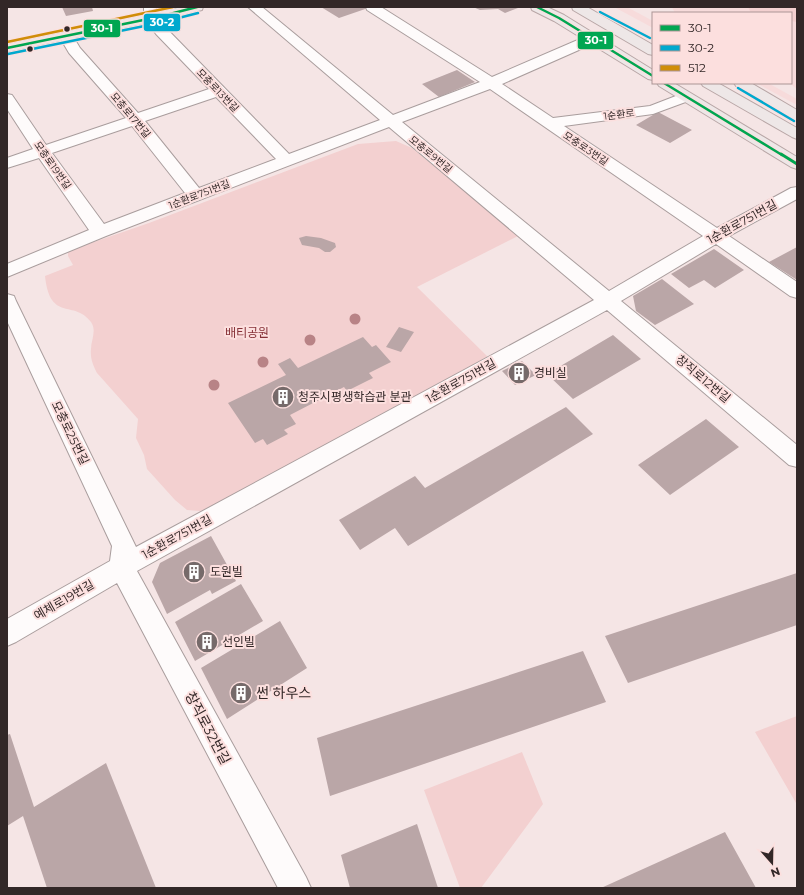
<svg xmlns="http://www.w3.org/2000/svg" width="804" height="895" font-family="Montserrat,'Noto Sans KR',sans-serif">
  <rect width="100%" height="100%" fill="#f5e5e5"/>
  <path fill="#f7dbdb" d="M 614,7 L 627,7 L 653,21 L 653,28 Z
    M 672,7 L 797,7 L 797,89 L 789,83 L 791,83 L 791,13 L 675,13 Z
    M 756,83 L 768,83 L 797,99 L 797,105 Z"/>
  <path fill="#f3d0d0" d="M 748,7 L 797,7 L 797,22 L 791,21 L 791,13 L 751,13 Z
    M 396,141 L 412,148 L 520,235 L 417,287 L 489,358 L 214,507 L 200,511 L 187,510 L 175,500 L 147,469 L 144,455 L 136,438 L 138,419 L 97,373 C 93,365 90,358 91,349 C 91,340 97,331 91,322 C 74,299 50,323 45,276 L 73,265 L 68,256 L 68,251 L 149,223 L 358,144 Z
    M 797,716 L 797,803 L 796,803 L 755,732 Z
    M 522,752 L 543,804 L 481,888 L 460,888 L 424,790 Z"/>
  <path fill="#baa6a7" d="M 62,7 L 92,7 L 93,11 L 66,16 Z
    M 321,7 L 371,7 L 339,18 Z
    M 473,7 L 517,7 L 518,8 L 505,13 L 498,9 L 480,10 Z
    M 457,70 L 475,82 L 439,97 L 422,84 Z
    M 658,112 L 692,130 L 670,143 L 636,125 Z
    M 306,236 L 321,238 L 335,243 L 336,247 L 330,252 L 325,252 L 319,248 L 302,245 L 299,238 Z
    M 797,247 L 797,280 L 769,262 Z
    M 714,249 L 744,270 L 715,288 L 704,280 L 689,288 L 671,274 Z
    M 662,279 L 694,304 L 655,325 L 636,311 L 633,296 Z
    M 399,327 L 414,332 L 401,352 L 386,347 Z
    M 613,335 L 641,359 L 573,399 L 547,374 Z
    M 363,337 L 372,347 L 376,345 L 391,362 L 369,373 L 373,378 L 347,391 L 344,387 L 290,415 L 296,424 L 284,430 L 288,434 L 267,445 L 263,439 L 255,443 L 228,403 L 286,375 L 278,364 L 290,358 L 298,368 Z
    M 522,361 L 536,375 L 515,385 L 502,371 Z
    M 566,407 L 593,434 L 408,546 L 395,528 L 360,550 L 339,520 L 415,476 L 425,488 Z
    M 706,419 L 739,447 L 670,495 L 638,465 Z
    M 211,536 L 236,581 L 212,594 L 210,590 L 167,614 L 152,582 L 160,563 Z
    M 797,573 L 797,625 L 628,683 L 605,636 Z
    M 241,584 L 263,621 L 195,661 L 175,622 Z
    M 280,621 L 307,668 L 227,719 L 201,668 Z
    M 583,651 L 606,702 L 330,796 L 317,738 Z
    M 10,734 L 34,807 L 106,763 L 156,888 L 47,888 L 23,816 L 7,826 L 7,735 Z
    M 417,824 L 438,888 L 350,888 L 341,855 Z
    M 725,832 L 756,888 L 601,888 Z"/>
  <g fill="none" stroke-linecap="round" stroke-linejoin="round">
    <g stroke="#a99d9d" stroke-width="2">
      <path id="minor" d="M 144,7 L 156,7 L 157,18 L 166,28 L 289,154 L 380,120 L 248,7 L 262,7 L 393,115 L 480,82 L 367,10 L 366,7 L 381,7 L 492,77 L 587,36 L 597,36 L 599,39 L 597,42 L 502,84 L 553,118 L 650,106 L 681,94 L 686,93 L 691,94 L 693,97 L 691,100 L 653,114 L 564,126 L 717,228 L 791,188 L 797,187 L 797,199 L 729,236 L 797,282 L 797,298 L 790,296 L 716,244 L 621,301 L 797,445 L 797,467 L 789,465 L 607,310 L 137,571 L 306,877 L 311,888 L 278,888 L 117,583 L 16,642 L 7,646 L 7,619 L 110,561 L 112,546 L 7,321 L 7,294 L 14,296 L 16,301 L 136,547 L 594,300 L 389,127 L 106,236 L 7,277 L 7,264 L 89,230 L 39,158 L 7,168 L 7,158 L 33,149 L 7,109 L 7,94 L 12,95 L 46,145 L 126,118 L 69,53 L 59,36 L 61,33 L 71,33 L 80,48 L 138,113 L 209,89 L 156,34 L 144,18 ZM 490,89 L 703,236 L 609,291 L 402,122 ZM 216,97 L 276,159 L 199,188 L 145,121 ZM 132,126 L 185,193 L 104,224 L 52,153 Z"/>
    </g>
    <g stroke="#b8a6a6" stroke-width="2">
      <path id="major" d="M 182,7 L 203,7 L 202,10 L 158,21 L 7,52 L 7,44 Z
        M 531,7 L 547,7 L 564,15 L 653,70 L 653,80 L 648,79 L 554,21 L 532,10 Z
        M 572,7 L 587,7 L 653,45 L 653,55 L 648,54 L 573,10 Z
        M 657,83 L 674,83 L 797,157 L 797,169 L 791,167 L 659,86 Z
        M 701,83 L 718,83 L 797,128 L 797,139 L 792,137 L 703,86 Z
        M 734,83 L 751,83 L 797,110 L 797,121 L 792,119 L 736,86 Z"/>
    </g>
    <use href="#minor" fill="#fefbfb" fill-rule="evenodd"/>
    <use href="#major" fill="#eee7e7" fill-rule="evenodd"/>
    <g stroke="#fcdfde" stroke-width="4.5">
      <path id="bus-1-far1" d="M 537,7 L 559,18 L 653,76
        M 7,48 L 158,17 L 197,7
        M 664,83 L 782,155"/>
    </g>
    <g stroke="#fcdfde" stroke-width="5.5">
      <path id="bus-1" d="M 781,154 L 797,164"/>
    </g>
    <g stroke="#fcdfde" stroke-width="4.5">
      <path id="bus-2" d="M 600,12 L 650,38
        M 8,54 L 159,23 L 198,13
        M 738,88 L 794,121"/>
    </g>
    <g stroke="#fcdfde" stroke-width="4.5">
      <path id="bus-3" d="M 7,42 L 173,7"/>
    </g>
    <use href="#bus-1-far1" stroke="#00a651" stroke-width="2.5"/>
    <use href="#bus-1" stroke="#00a651" stroke-width="3"/>
    <use href="#bus-2" stroke="#00a9ce" stroke-width="2.5"/>
    <use href="#bus-3" stroke="#d08d08" stroke-width="2.5"/>
  </g>
  <g fill="#b88386">
    <circle cx="355" cy="319" r="5.5"/>
    <circle cx="310" cy="340" r="5.5"/>
    <circle cx="263" cy="362" r="5.5"/>
    <circle cx="214" cy="385" r="5.5"/>
  </g>
  <defs>
    <g id="building-disc" transform="scale(1.15)"><circle r="9.5" fill="#766a6a" stroke="#fcdfde"/><path d="M-4-6H4V6H1V3H-1V6H-4ZM-2.5-4.3h1.7v1.8h-1.7ZM.8-4.3h1.7v1.8H.8ZM-2.5-1h1.7V.8h-1.7ZM.8-1h1.7V.8H.8Z" fill="#fff"/></g>
  </defs>
  <g fill-rule="evenodd">
    <use href="#building-disc" x="519" y="373"/>
    <use href="#building-disc" x="283" y="397"/>
    <use href="#building-disc" x="194" y="572"/>
    <use href="#building-disc" x="207" y="642"/>
    <use href="#building-disc" x="241" y="693"/>
  </g>
  <g fill="#322727" stroke="#fcdfde" stroke-width="1.5">
    <circle cx="67" cy="29" r="3.5"/>
    <circle cx="30" cy="49" r="3.5"/>
  </g>
  <g text-anchor="middle" stroke-width="4" stroke-linejoin="round" paint-order="stroke">
    <g font-size="10" fill="#322727" stroke="#fcdfde">
      <text transform="translate(218 90) rotate(46)" y="4">모충로13번길</text>
      <text transform="translate(619 114) rotate(-7)" y="4">1순환로</text>
      <text transform="translate(131 115) rotate(50)" y="4">모충로17번길</text>
      <text transform="translate(586 148) rotate(34)" y="4">모충로3번길</text>
      <text transform="translate(431 154) rotate(39)" y="4">모충로9번길</text>
      <text transform="translate(53 165) rotate(55)" y="4">모충로19번길</text>
      <text transform="translate(199 194) rotate(-21)" y="4">1순환로751번길</text>
    </g>
    <g font-size="12" fill="#322727" stroke="#fcdfde">
      <text transform="translate(742 222) rotate(-29)" y="4">1순환로751번길</text>
      <text transform="translate(703 379) rotate(40)" y="4">창직로12번길</text>
      <text transform="translate(461 381) rotate(-29)" y="4">1순환로751번길</text>
      <text transform="translate(70 433) rotate(64)" y="4">모충로25번길</text>
      <text transform="translate(177 537) rotate(-29)" y="4">1순환로751번길</text>
      <text transform="translate(64 600) rotate(-30)" y="4">예체로19번길</text>
    </g>
    <g font-size="12" fill="#863238" stroke="#fcdfde">
      <text x="247" y="337">배티공원</text>
    </g>
    <g font-size="12" fill="#322727" stroke="#fcdfde" text-anchor="start">
      <text x="534" y="377">경비실</text>
      <text x="298" y="401">청주시평생학습관 분관</text>
      <text x="210" y="576">도원빌</text>
      <text x="222" y="646">선인빌</text>
    </g>
    <g font-size="14" fill="#322727" stroke="#fcdfde" text-anchor="start">
      <text x="256" y="698">썬 하우스</text>
    </g>
    <g font-size="14" fill="#322727" stroke="#fcdfde">
      <text transform="translate(208 728) rotate(62)" y="5">창직로32번길</text>
    </g>
  </g>
  <g stroke="#fcdfde" stroke-width="1.5">
    <rect x="143" y="13" width="38" height="19" rx="4" fill="#00a9ce"/>
    <rect x="83" y="19" width="38" height="19" rx="4" fill="#00a651"/>
    <rect x="577" y="31" width="37" height="19" rx="4" fill="#00a651"/>
  </g>
  <g font-size="11" text-anchor="middle" font-weight="bold" fill="#fff">
    <text x="162" y="26">30-2</text>
    <text x="102" y="32">30-1</text>
    <text x="596" y="44">30-1</text>
  </g>
  <rect width="804" height="895" fill="none" stroke="#322727" stroke-width="16"/>
  <rect x="652" y="12" width="140" height="72" fill="#fcdfde" stroke="#ab9595"/>
  <rect x="660" y="25" width="20" height="6" fill="#00a651" stroke="#ab9595"/>
  <text x="688" y="32" font-size="12" fill="#322727">30-1</text>
  <rect x="660" y="45" width="20" height="6" fill="#00a9ce" stroke="#ab9595"/>
  <text x="688" y="52" font-size="12" fill="#322727">30-2</text>
  <rect x="660" y="65" width="20" height="6" fill="#d08d08" stroke="#ab9595"/>
  <text x="688" y="72" font-size="12" fill="#322727">512</text>
  <g transform="translate(772 863) rotate(160)" stroke="#fcdfde" stroke-width="3" paint-order="stroke">
  <path d="M0-3L7 15L0 10L-7 15Z" fill="#322727"/>
  <text y="-6" font-size="11" font-weight="bold" text-anchor="middle" fill="#322727">N</text>
  </g>
</svg>
